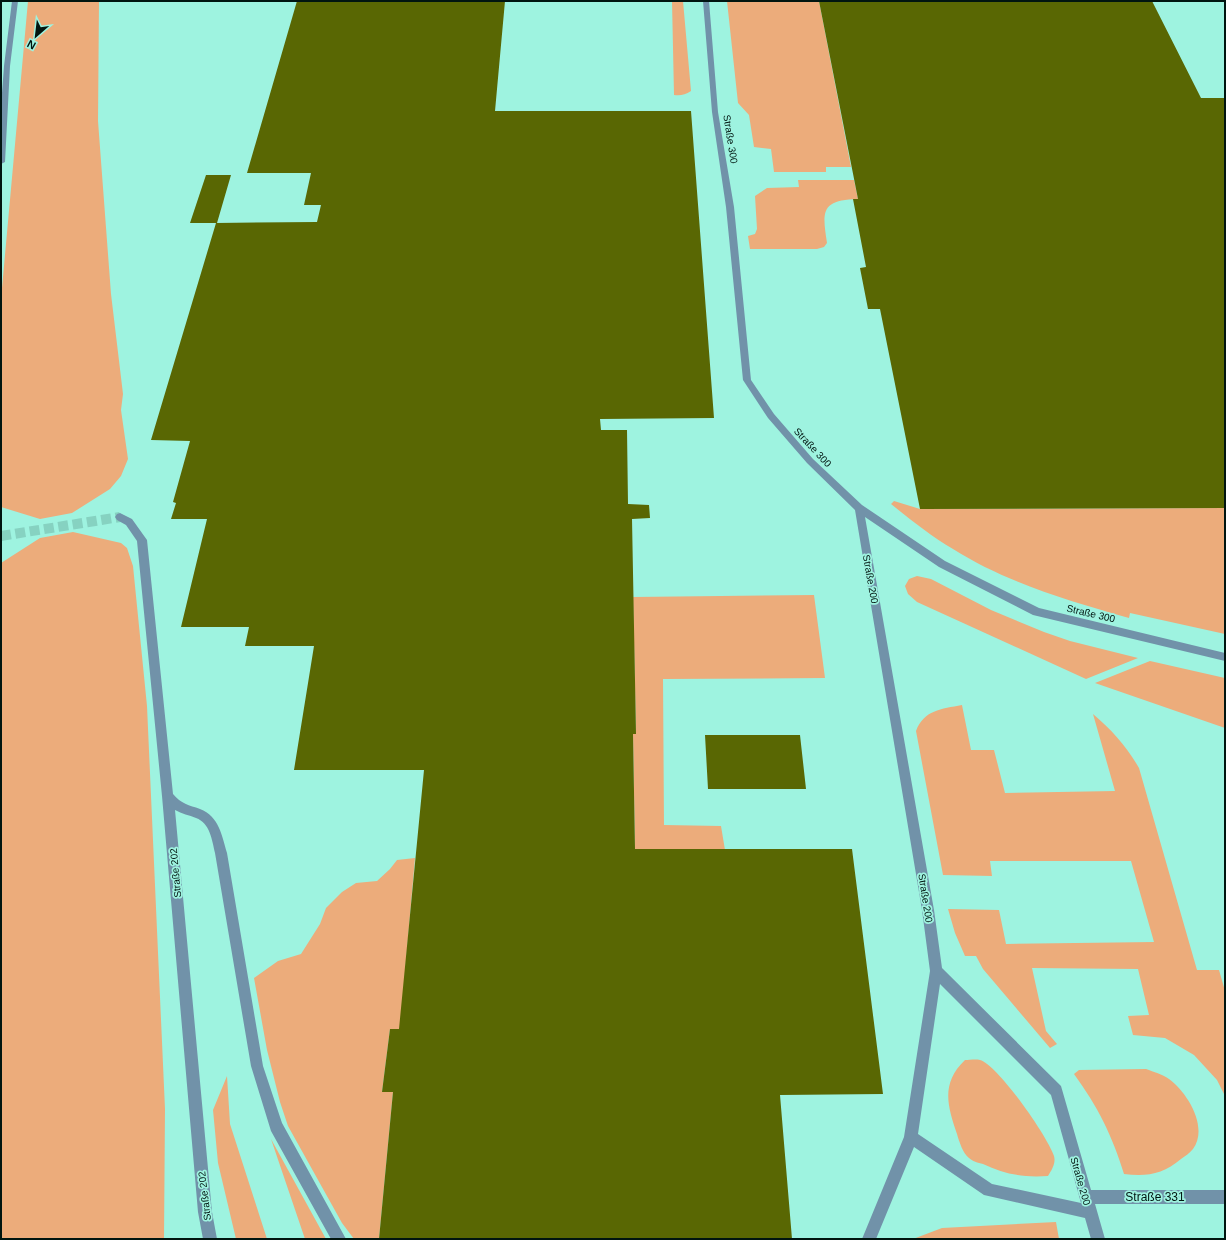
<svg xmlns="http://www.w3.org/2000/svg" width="1226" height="1240" font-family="Arial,sans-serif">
  <rect width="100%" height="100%" fill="#9ef3e0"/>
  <path fill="#ecac7b" d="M 28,1 L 99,1 L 98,121 L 111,294 L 123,394 L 121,410 L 128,459 L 121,476 L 110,489 L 72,513 L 40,519 L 1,507 L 1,299 Z
    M 672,1 L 683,1 L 691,91 C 685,95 680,96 674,95 Z
    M 727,1 L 819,1 L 851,167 L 826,167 L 826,172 L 774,172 L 771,149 L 754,147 L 749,115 L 738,103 Z
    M 798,180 L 854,180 L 858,199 C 821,200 822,211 827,243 L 824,247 L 817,249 L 750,249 L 748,236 L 755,234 L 757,229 L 755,196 L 767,188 L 799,187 Z
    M 894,501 L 920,509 L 1225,508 L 1225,634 L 1130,613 L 1129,618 C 1069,601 1007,583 953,549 C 931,536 911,520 891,504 Z
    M 73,532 L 121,543 L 127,548 L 133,566 L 147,706 L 165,1109 L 164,1239 L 1,1239 L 1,563 L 40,538 Z
    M 917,576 L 931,579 L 991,610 L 1044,632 L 1070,641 L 1138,658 L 1086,679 L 917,602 L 908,594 L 905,586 L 909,579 Z
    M 814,595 L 825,678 L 663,679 L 664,825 L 721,826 L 725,850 L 635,849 L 633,734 L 636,734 L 633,597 Z
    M 1150,661 L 1225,678 L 1225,728 L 1095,683 Z
    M 962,705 L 971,750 L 994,750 L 1005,793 L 1115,791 L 1093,714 C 1112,730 1127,747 1139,768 L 1197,970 L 1219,970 L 1225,991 L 1225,1096 L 1217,1080 L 1194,1055 L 1165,1038 L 1133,1035 L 1128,1016 L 1149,1015 L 1138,969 L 1032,968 L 1046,1031 L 1057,1044 L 1050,1048 L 983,969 L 976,956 L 965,956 L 955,933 L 948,909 L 999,910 L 1006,944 L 1154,942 L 1131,861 L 990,861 L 992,876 L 943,875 L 916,731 C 924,710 941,709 962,705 Z
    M 415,858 L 400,1030 L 390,1029 L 382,1092 L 393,1092 L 379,1239 L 354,1239 L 342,1223 L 288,1126 L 280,1102 L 267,1050 L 254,978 L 278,961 L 301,954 L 320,924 L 326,908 L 342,892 L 356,883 L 377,881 L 390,869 L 397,860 Z
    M 965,1060 C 969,1060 976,1059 980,1060 C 998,1065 1048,1137 1054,1156 C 1056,1163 1052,1170 1048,1176 C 1024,1178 1004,1174 983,1164 C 978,1163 972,1161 969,1158 C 963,1154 959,1141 957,1134 C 947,1105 941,1083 965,1060 Z
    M 1146,1069 C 1154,1072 1162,1074 1169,1079 C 1187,1092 1209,1127 1193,1149 C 1190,1153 1185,1156 1181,1159 C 1163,1174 1147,1177 1124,1174 C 1112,1135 1098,1107 1074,1074 L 1079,1070 Z
    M 227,1076 L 230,1124 L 267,1239 L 236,1239 L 218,1163 L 213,1110 Z
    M 271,1139 L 326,1239 L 305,1239 Z
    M 1056,1222 L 1059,1239 L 913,1239 L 942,1228 Z"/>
  <path fill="#596703" d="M 297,1 L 505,1 L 495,111 L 691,111 L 714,418 L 600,419 L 601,430 L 627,430 L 628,504 L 649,505 L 650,518 L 632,519 L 636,734 L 633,734 L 635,849 L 852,849 L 883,1094 L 780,1095 L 792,1239 L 379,1239 L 393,1092 L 382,1092 L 390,1029 L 399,1029 L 424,770 L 294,770 L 314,646 L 245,646 L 249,627 L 181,627 L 207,519 L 171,519 L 176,503 L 173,502 L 190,441 L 151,440 L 216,223 L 317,222 L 321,205 L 304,205 L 311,173 L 247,173 Z
    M 819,1 L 1152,1 L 1201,98 L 1225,98 L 1225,508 L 920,509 L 880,309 L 868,309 L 860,268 L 866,267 L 853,199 L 858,199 Z
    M 206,175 L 231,175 L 217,223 L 190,223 Z
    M 705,735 L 800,735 L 806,789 L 708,789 Z"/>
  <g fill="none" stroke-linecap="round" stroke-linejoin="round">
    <path stroke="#86d2c1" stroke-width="10" stroke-dasharray="10 4.5" stroke-linecap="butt" d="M 1,536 L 120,517"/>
    <path fill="#7192a9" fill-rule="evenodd" d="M 12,1 L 18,1 L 10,66 L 5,162 L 1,164 L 1,106 L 4,66 Z
      M 703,1 L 709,1 L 718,112 L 734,207 L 751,380 L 774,414 L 813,459 L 862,505 L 945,561 L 1039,608 L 1225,653 L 1225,661 L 1033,615 L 939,567 L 865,517 L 934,910 L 942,968 L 1061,1086 L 1091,1190 L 1225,1190 L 1225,1204 L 1095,1204 L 1105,1239 L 1091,1239 L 1085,1218 L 984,1195 L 914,1147 L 876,1239 L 862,1239 L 904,1137 L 930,971 L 922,910 L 855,510 L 807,463 L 768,418 L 743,380 L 726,207 L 712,112 ZM 940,984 L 1051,1095 L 1081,1203 L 992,1184 L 918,1134 Z
      M 120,513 L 132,519 L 147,540 L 173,794 C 181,804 189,805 200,809 C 219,816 222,836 227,853 L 263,1066 L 282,1123 L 346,1239 L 331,1239 L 271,1131 L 251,1066 L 215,853 C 212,840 210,823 196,818 C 189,815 182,814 175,810 L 212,1212 L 217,1239 L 203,1239 L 198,1212 L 162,796 L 137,541 L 126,525 L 117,520 L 115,517 L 117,514 Z"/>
  </g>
  <g text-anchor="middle" stroke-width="3.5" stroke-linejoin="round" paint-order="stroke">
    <g font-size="10" fill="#001510" stroke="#9ef3e0">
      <text transform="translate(731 139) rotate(81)" y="4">Straße 300</text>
      <text transform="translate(813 447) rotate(47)" y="4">Straße 300</text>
      <text transform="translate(871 579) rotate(80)" y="4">Straße 200</text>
      <text transform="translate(1091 613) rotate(13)" y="4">Straße 300</text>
      <text transform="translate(175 873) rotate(-95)" y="4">Straße 202</text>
      <text transform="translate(926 898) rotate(81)" y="4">Straße 200</text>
      <text transform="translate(1081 1181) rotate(74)" y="4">Straße 200</text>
      <text transform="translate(204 1196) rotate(-97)" y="4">Straße 202</text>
    </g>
    <g font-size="12" fill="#001510" stroke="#9ef3e0">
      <text x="1155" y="1201">Straße 331</text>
    </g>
  </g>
  <rect width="1226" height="1240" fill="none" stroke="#001510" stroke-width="4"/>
  <g transform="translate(36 36) rotate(208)" stroke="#9ef3e0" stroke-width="3" paint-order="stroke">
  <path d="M0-3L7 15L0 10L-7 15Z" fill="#001510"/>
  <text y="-6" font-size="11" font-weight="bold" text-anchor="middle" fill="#001510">N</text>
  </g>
</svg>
